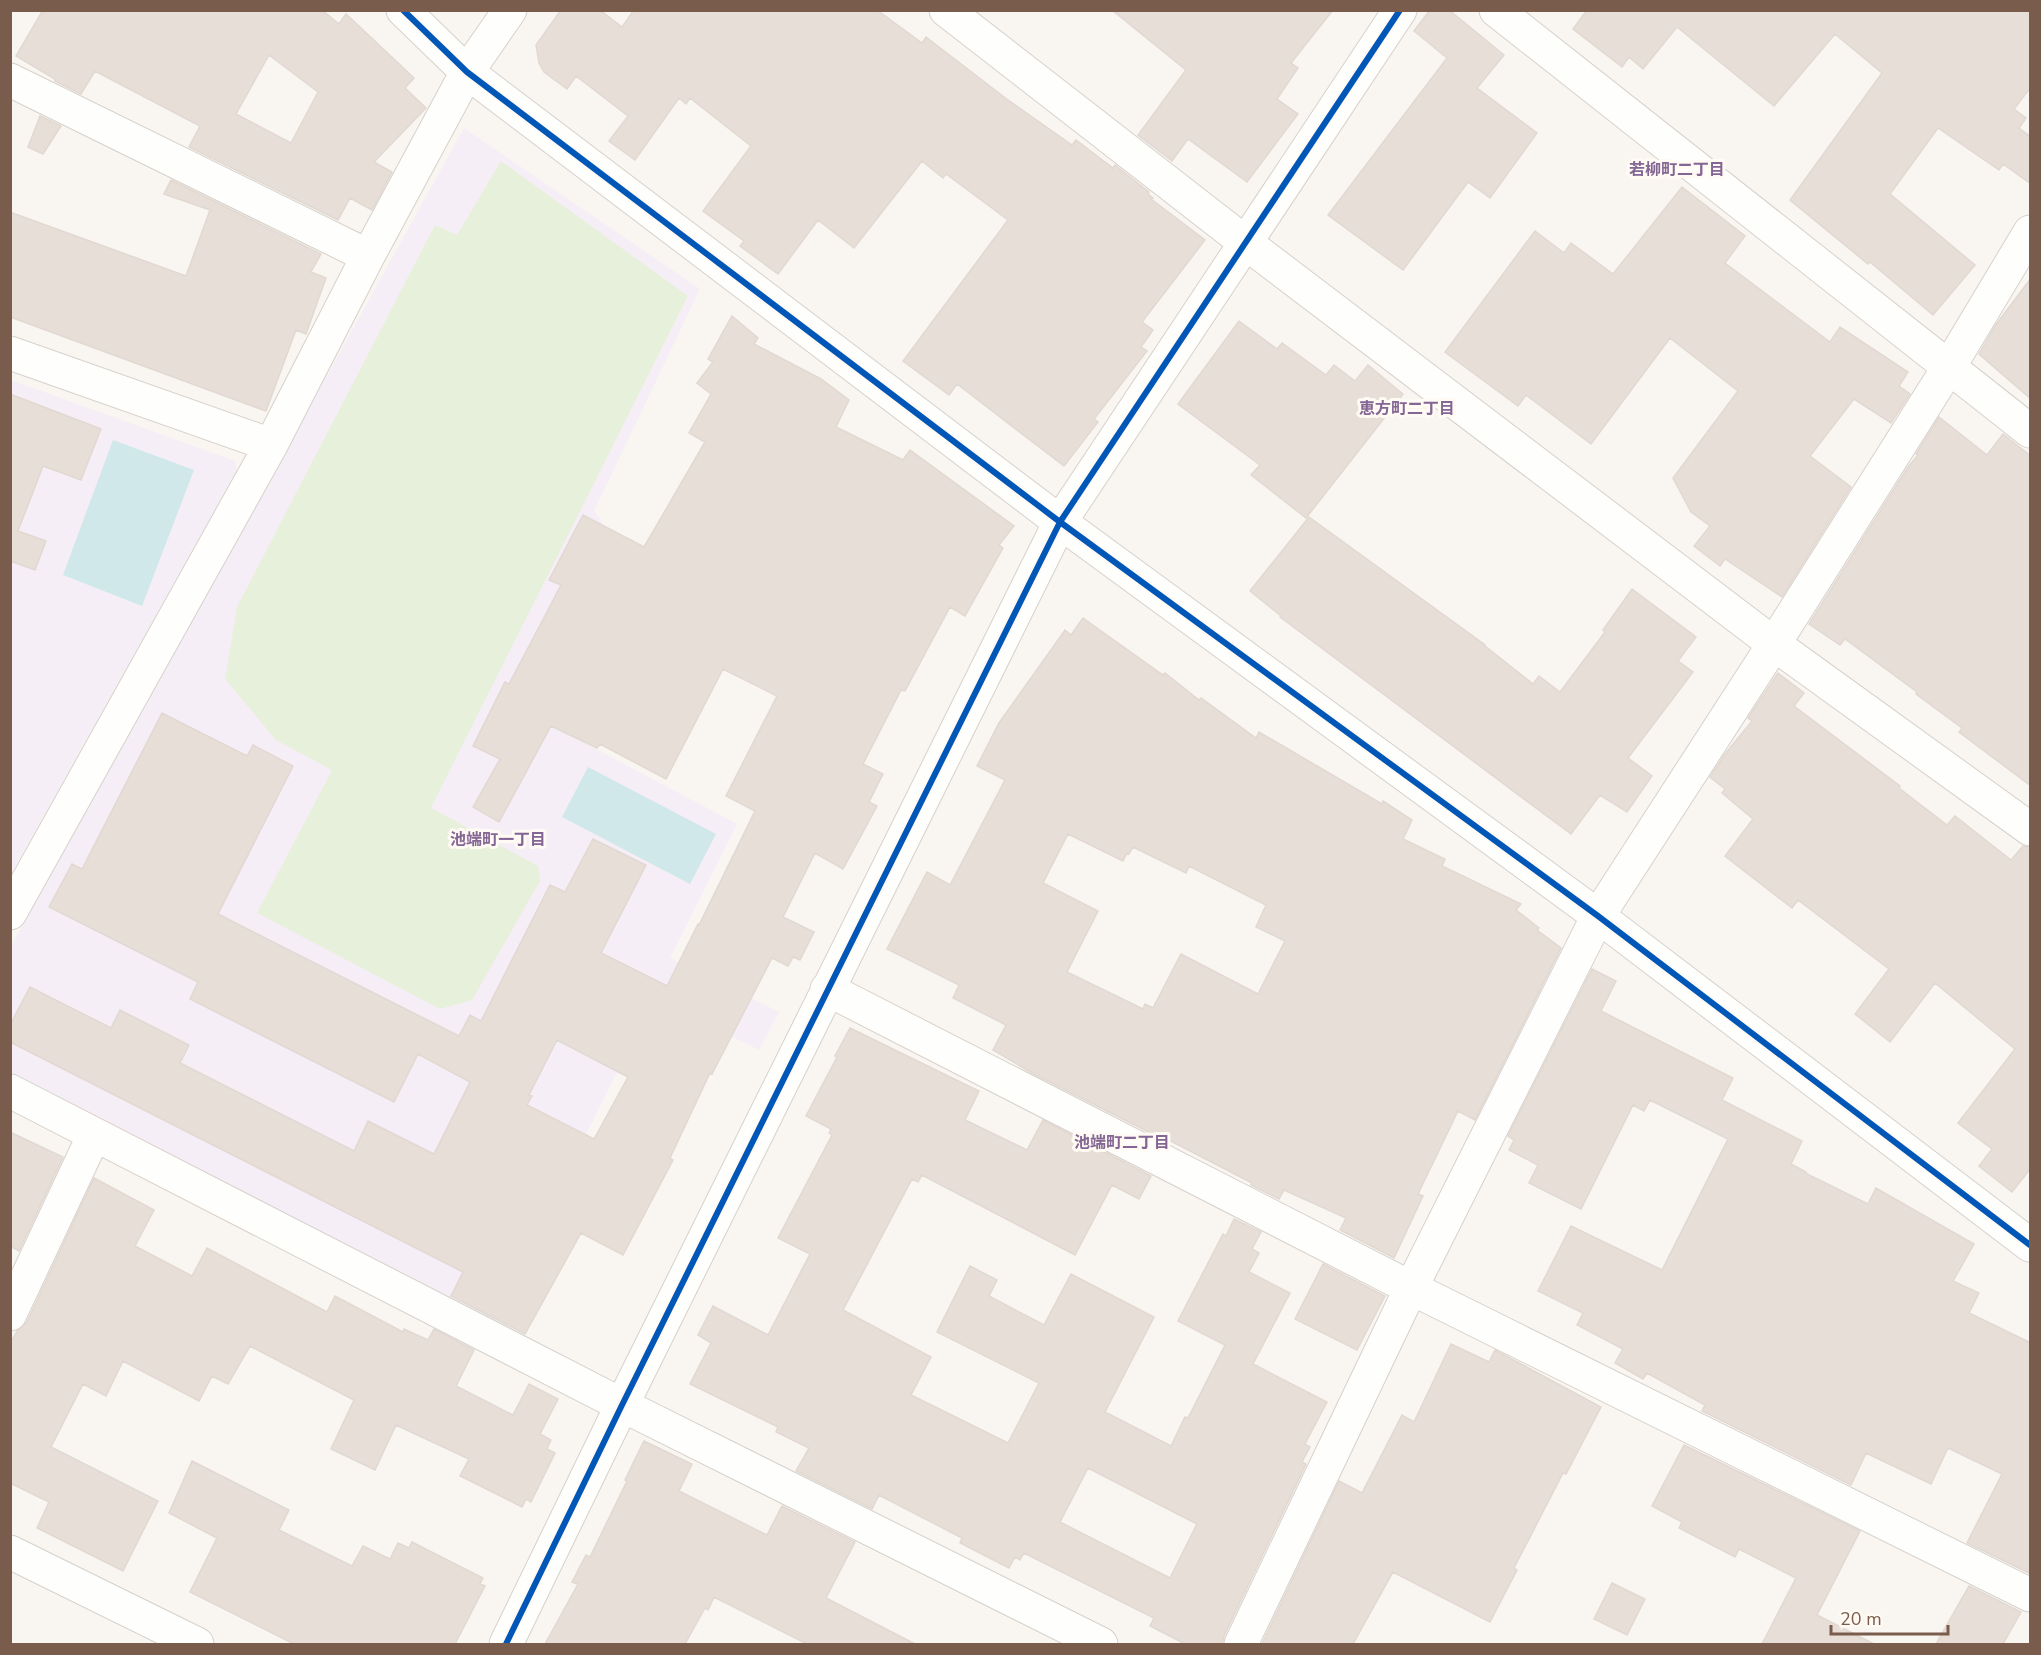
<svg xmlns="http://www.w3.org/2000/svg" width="2041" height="1655" font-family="'Nunito Sans','Noto Sans JP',sans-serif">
  <rect width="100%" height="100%" fill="#f9f5f0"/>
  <path fill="#f6eef6" d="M 464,128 L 700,289 L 594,511 L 607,529 L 553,726 L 737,824 L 670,958 L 779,1012 L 759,1050 L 654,998 L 492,1322 L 11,1074 L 11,946 Z
    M 11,380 L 235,461 L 237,470 L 11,874 Z"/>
  <path fill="#e7f0db" d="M 501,161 L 688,296 L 431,808 L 538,866 L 540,881 L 472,1000 L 440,1009 L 257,913 L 332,770 L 276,740 L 225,679 L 237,607 L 435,225 L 457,235 Z"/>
  <path fill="#d0e8ea" d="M 113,440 L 194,470 L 142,606 L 63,575 Z
    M 588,767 L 716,834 L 690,884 L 562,817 Z"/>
  <path fill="#e6ded7" stroke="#e2d8d2" stroke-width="1.5" fill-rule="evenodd" d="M 43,10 L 322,10 L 339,24 L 346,14 L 414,78 L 405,88 L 426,108 L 374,162 L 392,172 L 372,210 L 350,198 L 338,220 L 189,147 L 200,126 L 95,71 L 81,94 L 55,81 L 55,79 L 16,56 ZM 269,55 L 318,92 L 291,143 L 236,114 Z
    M 561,10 L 600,10 L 622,27 L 634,10 L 877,10 L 922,43 L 926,37 L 1008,100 L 1072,145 L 1076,140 L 1113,168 L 1115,165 L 1149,192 L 1148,194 L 1153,198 L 1151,199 L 1205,240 L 1142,322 L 1153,330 L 1141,347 L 1147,351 L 1094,419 L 1098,422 L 1064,466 L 957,384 L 949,395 L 903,361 L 1008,220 L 946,174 L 943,178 L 922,161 L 854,248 L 818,220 L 778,274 L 740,246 L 744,241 L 703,211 L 751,146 L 690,98 L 686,104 L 679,98 L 635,160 L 609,141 L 628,116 L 576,76 L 567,89 L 544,72 L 539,63 L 536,45 Z
    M 1112,10 L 1333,10 L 1291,63 L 1298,68 L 1277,99 L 1298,114 L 1247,182 L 1188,139 L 1172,161 L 1138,135 L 1186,70 Z
    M 1430,10 L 1449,10 L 1504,55 L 1477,88 L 1537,133 L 1490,198 L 1468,182 L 1403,270 L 1328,215 L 1447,58 L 1414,31 Z
    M 1587,10 L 2031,10 L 2031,87 L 2014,109 L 2026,118 L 2019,128 L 2031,137 L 2031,184 L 2003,164 L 1999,170 L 1938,128 L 1890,194 L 1975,265 L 1933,315 L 1870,262 L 1868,264 L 1790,200 L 1882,73 L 1835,34 L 1774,106 L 1677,27 L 1643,69 L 1629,57 L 1622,67 L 1573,29 Z
    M 40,116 L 61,126 L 43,154 L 28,147 Z
    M 171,180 L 321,254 L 311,272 L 326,278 L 306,334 L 296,330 L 266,411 L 10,317 L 10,212 L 186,276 L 210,210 L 164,194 Z
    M 1682,187 L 1745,236 L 1725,263 L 1830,342 L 1840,327 L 1908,372 L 1899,386 L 1910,394 L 1891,423 L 1854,399 L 1810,456 L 1851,487 L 1782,597 L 1725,559 L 1720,566 L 1694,546 L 1710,526 L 1691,512 L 1673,478 L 1738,391 L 1670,338 L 1591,444 L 1526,395 L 1518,406 L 1445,352 L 1535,231 L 1564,253 L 1571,243 L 1613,274 Z
    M 2031,278 L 2031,399 L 1979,354 L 1995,326 Z
    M 732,316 L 758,338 L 754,344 L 821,379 L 849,400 L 836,427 L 903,460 L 910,450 L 1014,526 L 999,545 L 1003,548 L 965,616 L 950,607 L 905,691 L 901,690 L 863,764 L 883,774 L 869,802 L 877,806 L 843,869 L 815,853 L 783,917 L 814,932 L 800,960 L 793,957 L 788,966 L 772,958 L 712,1074 L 710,1073 L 670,1158 L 673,1160 L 623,1255 L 581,1233 L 525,1334 L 451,1296 L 463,1272 L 10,1042 L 10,1025 L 30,987 L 111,1028 L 120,1010 L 189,1045 L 180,1063 L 354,1151 L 368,1121 L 434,1154 L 470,1082 L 418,1054 L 394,1102 L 190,999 L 198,982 L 49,907 L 72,864 L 82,869 L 162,713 L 247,756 L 253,745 L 293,766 L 218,914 L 459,1036 L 470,1015 L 481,1021 L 550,885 L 565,892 L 593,839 L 646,865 L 601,953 L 667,986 L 698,924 L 699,925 L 755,811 L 726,796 L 777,696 L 723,669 L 666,779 L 600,744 L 597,748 L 551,726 L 499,822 L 473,807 L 500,759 L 473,746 L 505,682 L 509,684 L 561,585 L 549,580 L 583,515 L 644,547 L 705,442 L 689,433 L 711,394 L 697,383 L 713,362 L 708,359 ZM 557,1040 L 628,1077 L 594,1139 L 527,1105 L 532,1096 L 529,1095 Z
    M 1239,321 L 1277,349 L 1282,343 L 1326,375 L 1334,365 L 1355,381 L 1368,365 L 1403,394 L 1306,518 L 1251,475 L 1260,465 L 1178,404 Z
    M 10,394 L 101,429 L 81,480 L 43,466 L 18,531 L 46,541 L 35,570 L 10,561 Z
    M 1939,417 L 1987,455 L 2003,434 L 2031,456 L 2031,786 L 1959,732 L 1962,728 L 1916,694 L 1917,692 L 1845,639 L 1840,645 L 1809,624 L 1908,467 L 1918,455 L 1916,454 Z
    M 1309,517 L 1485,645 L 1485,646 L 1533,684 L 1539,676 L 1560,692 L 1605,632 L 1603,630 L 1632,589 L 1696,637 L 1678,661 L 1693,672 L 1628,758 L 1652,776 L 1627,812 L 1600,795 L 1571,834 L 1280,617 L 1281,616 L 1250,591 Z
    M 1083,618 L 1163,675 L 1165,673 L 1199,700 L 1201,698 L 1256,738 L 1259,732 L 1382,804 L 1383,801 L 1412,820 L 1403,839 L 1445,859 L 1442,866 L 1521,904 L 1516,910 L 1539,928 L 1537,930 L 1561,948 L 1475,1120 L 1458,1111 L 1418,1194 L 1423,1196 L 1394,1258 L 1340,1230 L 1346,1218 L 1284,1190 L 1279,1199 L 1251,1185 L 1252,1183 L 1169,1140 L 1168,1142 L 1032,1073 L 993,1050 L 1006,1025 L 953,998 L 959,985 L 887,949 L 927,872 L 950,885 L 1005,780 L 977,766 L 999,723 L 1065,630 L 1071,635 ZM 1068,834 L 1123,861 L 1127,853 L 1129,854 L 1133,847 L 1186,873 L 1189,866 L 1266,905 L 1256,927 L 1285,941 L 1258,994 L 1181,954 L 1153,1008 L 1145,1004 L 1143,1009 L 1067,972 L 1098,911 L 1043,883 Z
    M 1778,673 L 1804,693 L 1794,706 L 1900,786 L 1899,788 L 1947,825 L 1955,816 L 2011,860 L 2023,846 L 2031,847 L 2031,1168 L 2012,1192 L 1979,1166 L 1992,1149 L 1958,1123 L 2015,1049 L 1935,983 L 1890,1042 L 1855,1014 L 1889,969 L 1798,900 L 1792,908 L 1725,856 L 1753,819 L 1722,793 L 1725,789 L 1710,777 L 1725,754 L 1752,721 L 1748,718 Z
    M 1592,969 L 1616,981 L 1601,1011 L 1733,1078 L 1722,1100 L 1802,1141 L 1791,1164 L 1806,1172 L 1807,1174 L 1868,1204 L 1876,1188 L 1974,1244 L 1953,1281 L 1979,1293 L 1969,1313 L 2031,1343 L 2031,1574 L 1967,1543 L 2002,1474 L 1948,1448 L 1931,1484 L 1866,1453 L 1851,1485 L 1702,1411 L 1705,1405 L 1647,1373 L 1643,1379 L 1615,1363 L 1623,1349 L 1577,1325 L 1583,1313 L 1538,1291 L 1571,1226 L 1662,1270 L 1728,1139 L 1650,1100 L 1644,1111 L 1633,1105 L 1581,1209 L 1529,1183 L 1538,1165 L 1509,1150 L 1514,1140 L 1508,1136 Z
    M 850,1028 L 979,1091 L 965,1120 L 1027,1150 L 1043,1120 L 1151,1176 L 1139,1199 L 1112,1185 L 1075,1255 L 922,1175 L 918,1182 L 912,1179 L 843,1310 L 931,1357 L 911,1395 L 1008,1443 L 1039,1383 L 937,1332 L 970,1266 L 997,1280 L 989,1296 L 1044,1325 L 1071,1274 L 1154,1317 L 1105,1412 L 1171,1446 L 1185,1417 L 1188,1418 L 1225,1345 L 1178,1321 L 1223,1234 L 1226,1236 L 1234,1219 L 1261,1232 L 1252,1249 L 1259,1253 L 1249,1272 L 1290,1293 L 1253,1364 L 1327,1402 L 1305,1444 L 1310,1447 L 1302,1462 L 1306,1464 L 1224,1636 L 1222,1644 L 1185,1644 L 1150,1626 L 1154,1618 L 1024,1553 L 1020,1560 L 1015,1557 L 1009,1568 L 960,1543 L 962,1538 L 879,1495 L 872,1509 L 796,1471 L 809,1448 L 776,1432 L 778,1427 L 690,1384 L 711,1343 L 698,1335 L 713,1306 L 768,1335 L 810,1254 L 778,1238 L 832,1135 L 829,1133 L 831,1129 L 806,1116 L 837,1057 L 835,1056 ZM 1088,1468 L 1197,1524 L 1170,1578 L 1060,1522 Z
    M 10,1132 L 63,1157 L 19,1251 L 10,1246 Z
    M 94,1178 L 154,1210 L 135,1246 L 192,1276 L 207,1248 L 327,1312 L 335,1296 L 403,1332 L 404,1329 L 428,1340 L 434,1329 L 474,1350 L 456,1386 L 513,1415 L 529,1384 L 558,1399 L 540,1434 L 551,1440 L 547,1449 L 555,1453 L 531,1502 L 526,1499 L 522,1507 L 460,1476 L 469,1459 L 396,1425 L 375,1470 L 331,1449 L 354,1400 L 250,1346 L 228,1384 L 212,1376 L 199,1401 L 123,1361 L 106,1396 L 83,1384 L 51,1447 L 158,1501 L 123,1571 L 37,1528 L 49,1502 L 10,1483 L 10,1344 L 17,1331 L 27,1322 Z
    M 1323,1264 L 1385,1296 L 1357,1350 L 1295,1319 Z
    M 1451,1344 L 1489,1362 L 1495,1350 L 1601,1407 L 1566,1474 L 1563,1473 L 1514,1568 L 1517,1570 L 1490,1622 L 1393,1572 L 1353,1644 L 1262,1644 L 1339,1481 L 1362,1493 L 1402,1415 L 1414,1422 Z
    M 644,1441 L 692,1464 L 679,1491 L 767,1535 L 782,1506 L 855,1542 L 826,1598 L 915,1644 L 807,1644 L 714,1597 L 708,1610 L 705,1608 L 685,1644 L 545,1644 L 578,1584 L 572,1582 L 586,1555 L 590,1557 L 627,1481 L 625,1480 Z
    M 1684,1445 L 1860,1531 L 1817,1615 L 1874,1644 L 1762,1644 L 1796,1578 L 1739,1549 L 1735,1557 L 1679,1528 L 1682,1522 L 1652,1506 Z
    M 192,1461 L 289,1510 L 279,1530 L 352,1566 L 363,1546 L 390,1559 L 398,1543 L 409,1548 L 412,1542 L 483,1578 L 480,1584 L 485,1586 L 455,1644 L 294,1644 L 190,1592 L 217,1538 L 169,1513 Z
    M 1612,1583 L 1645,1599 L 1627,1635 L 1594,1619 Z
    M 1969,1586 L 2021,1612 L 2003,1644 L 1936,1644 Z"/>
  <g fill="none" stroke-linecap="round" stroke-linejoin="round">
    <g stroke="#d7d1cb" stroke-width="35">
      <path id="minor" d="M 403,10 L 467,72 L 1060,522 L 1598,916 L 2030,1245
        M 946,10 L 1246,243 L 1774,644 L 2030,829
        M 1496,10 L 2030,431
        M 10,80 L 368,256
        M 10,353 L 271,445
        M 10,913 L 271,445 L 368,256 L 467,72 L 510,10
        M 827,989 L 1411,1288 L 2030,1595
        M 10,1091 L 622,1405 L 1101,1644
        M 10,1314 L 94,1135
        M 10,1552 L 197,1644
        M 506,1644 L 622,1405 L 1060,522 L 1400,10
        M 1241,1644 L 1411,1288 L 1598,916 L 1774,644 L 1949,367 L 2030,232"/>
    </g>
    <use href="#minor" stroke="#fefefd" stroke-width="33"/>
    <g stroke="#fffaf3" stroke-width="10">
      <path id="cycleway" d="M 403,10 L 467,72 L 1060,522 L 1598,916 L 2030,1245
        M 506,1644 L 622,1405 L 1060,522 L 1400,10"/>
    </g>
    <use href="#cycleway" stroke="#0057b8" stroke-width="6"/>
  </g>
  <g text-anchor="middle" stroke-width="6" stroke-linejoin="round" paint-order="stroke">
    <g font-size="16" font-weight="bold" fill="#846695" stroke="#fffaf3">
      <text x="1677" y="175">若柳町二丁目</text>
      <text x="1407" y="414">恵方町二丁目</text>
      <text x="498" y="845">池端町一丁目</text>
      <text x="1122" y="1148">池端町二丁目</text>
    </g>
  </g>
  <rect width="2041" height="1655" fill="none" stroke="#7a5c4d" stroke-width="24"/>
  <path d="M1831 1625v9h117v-9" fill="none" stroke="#7a5c4d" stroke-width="3"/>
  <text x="1840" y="1625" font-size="18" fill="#7a5c4d" stroke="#fffaf3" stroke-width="4.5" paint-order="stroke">20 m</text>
</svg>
